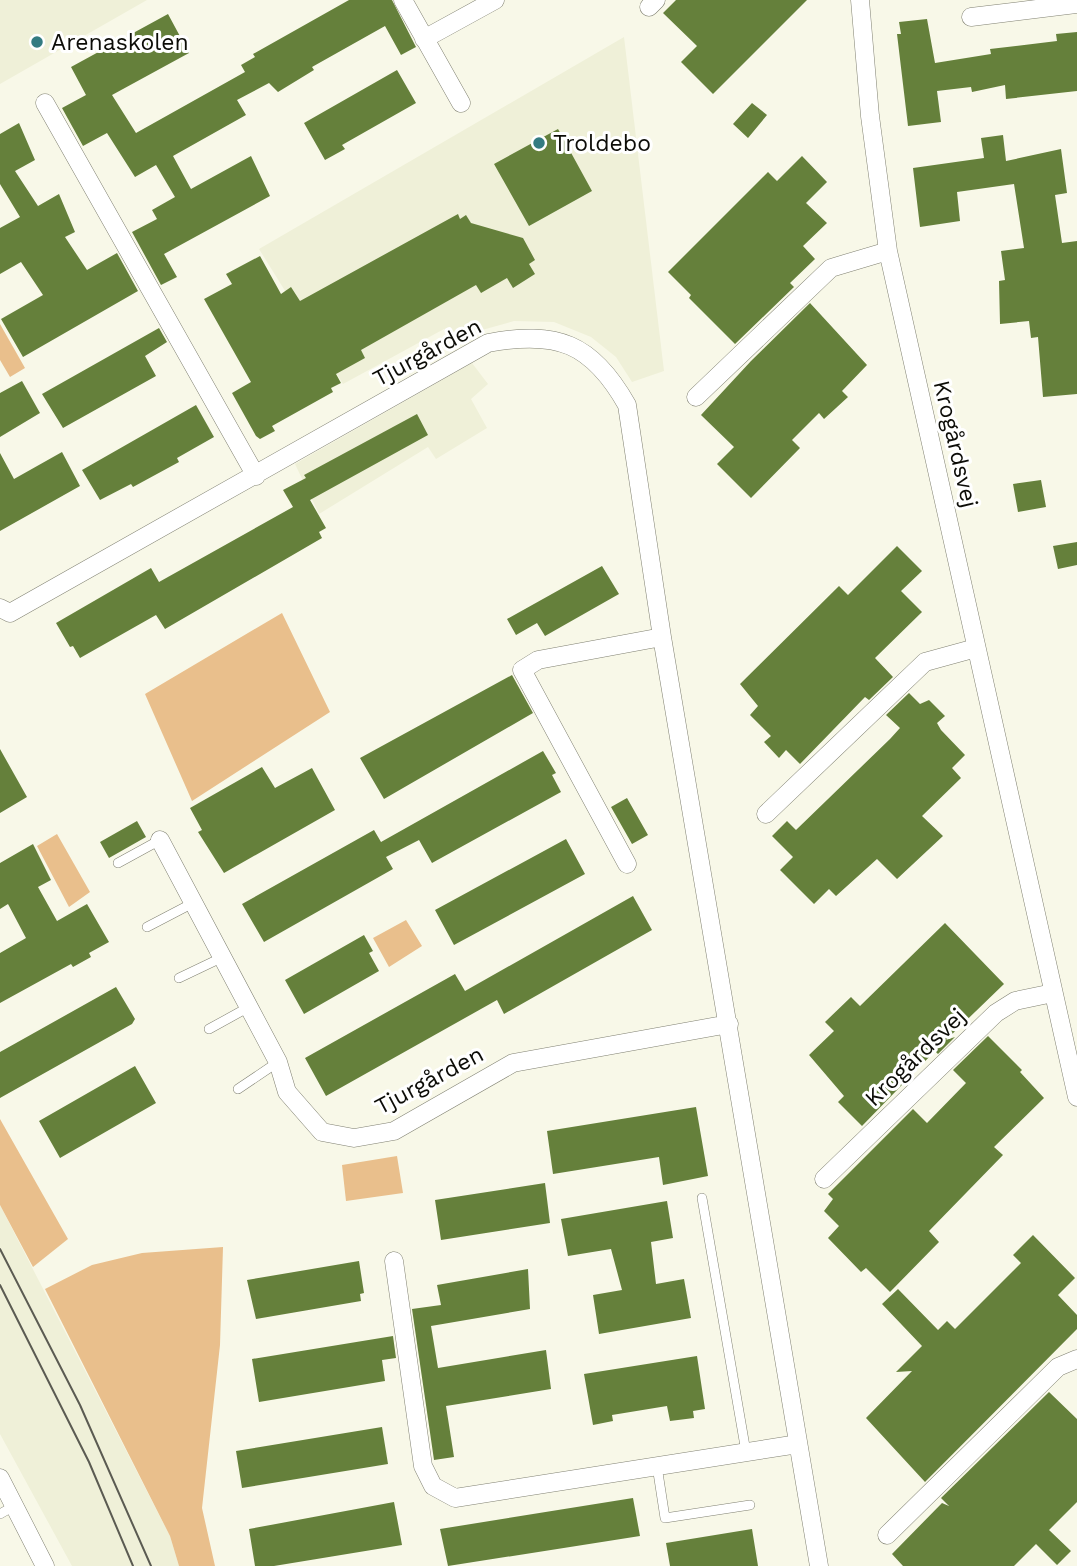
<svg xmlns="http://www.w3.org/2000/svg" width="1077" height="1566" font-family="'Work Sans',sans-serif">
  <rect width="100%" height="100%" fill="#f8f8e8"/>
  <path fill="#eff0d8" d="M 0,0 L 147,0 L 0,84 Z
    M 624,37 L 664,371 L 632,382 L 616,357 L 591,337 L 554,322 L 514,321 L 482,330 L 453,345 L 444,329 L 343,384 L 259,249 Z
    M 472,363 L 488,384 L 471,399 L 487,428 L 436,459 L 428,447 L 319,514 L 295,464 Z
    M 0,1205 L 170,1536 L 179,1566 L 72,1566 L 0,1434 Z"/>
  <path fill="#e9bf8c" d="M 0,324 L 25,368 L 10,377 L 0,360 Z
    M 282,613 L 330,712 L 192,801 L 145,694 Z
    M 57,834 L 90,892 L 69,907 L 37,846 Z
    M 406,920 L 422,946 L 389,967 L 373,938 Z
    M 0,1119 L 68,1239 L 33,1267 L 0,1205 Z
    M 397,1156 L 403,1193 L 346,1201 L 342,1165 Z
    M 223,1247 L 220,1345 L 202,1508 L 215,1566 L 179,1566 L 170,1536 L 45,1289 L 92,1265 L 142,1253 Z"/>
  <path fill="#65803b" d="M 349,0 L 392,0 L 416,47 L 401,55 L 385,26 L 312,67 L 314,70 L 278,92 L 269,83 L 237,100 L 246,115 L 173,156 L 191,189 L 251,156 L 270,196 L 164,254 L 177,277 L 161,285 L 132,232 L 157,219 L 152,210 L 175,197 L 156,165 L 135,177 L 107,133 L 83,146 L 62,108 L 86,95 L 71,67 L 168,14 L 189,53 L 112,95 L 136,133 L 245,72 L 241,65 L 255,57 L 253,54 Z
    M 676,0 L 807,0 L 713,94 L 681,62 L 697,46 L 663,13 Z
    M 927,19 L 935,63 L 991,54 L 990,49 L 1057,41 L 1056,34 L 1077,32 L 1077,91 L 1006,99 L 1005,85 L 972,92 L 971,87 L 937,91 L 941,122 L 908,126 L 897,34 L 901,34 L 899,22 Z
    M 397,70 L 416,103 L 342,145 L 345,149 L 325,160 L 304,123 Z
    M 752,103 L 767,115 L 748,138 L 733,124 Z
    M 19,123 L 35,160 L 15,171 L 38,206 L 59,194 L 75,232 L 65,237 L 87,270 L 117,253 L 138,291 L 23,357 L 1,319 L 43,295 L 21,262 L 0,274 L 0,228 L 20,217 L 0,184 L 0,134 Z
    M 558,129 L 592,191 L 529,226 L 494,164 Z
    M 1003,135 L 1006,161 L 1061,149 L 1067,193 L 1055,195 L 1062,243 L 1077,241 L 1077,394 L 1043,397 L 1038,337 L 1031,338 L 1029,321 L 1000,324 L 999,281 L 1005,280 L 1001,251 L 1024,248 L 1014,184 L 957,192 L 960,221 L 920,227 L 913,168 L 984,158 L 981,138 Z
    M 802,156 L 827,182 L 806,203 L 827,223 L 803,246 L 815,259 L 790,283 L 794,287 L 735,344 L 689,298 L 691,295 L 668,272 L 768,172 L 777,181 Z
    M 458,214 L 460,219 L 466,215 L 471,223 L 523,238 L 535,260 L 529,264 L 535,274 L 513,288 L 507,278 L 481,293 L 476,285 L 361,350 L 365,358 L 336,374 L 341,383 L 331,388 L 333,392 L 272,426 L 275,431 L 260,439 L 256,436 L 232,393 L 251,382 L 204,299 L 232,284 L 226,274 L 260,256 L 281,294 L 291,287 L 300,301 Z
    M 810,303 L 867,365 L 842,391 L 848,397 L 824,419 L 819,413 L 792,440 L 800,448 L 751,498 L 717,464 L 734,447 L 701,415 L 751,361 Z
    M 159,328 L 167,342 L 145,356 L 156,376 L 63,428 L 42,394 Z
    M 22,381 L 40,413 L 0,437 L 0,393 Z
    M 196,405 L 214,437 L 177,458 L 179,462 L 133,487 L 131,484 L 100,500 L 82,470 Z
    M 417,414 L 428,435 L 310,500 L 326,528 L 319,532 L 322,538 L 165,629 L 156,615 L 80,658 L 73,646 L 70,647 L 56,623 L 151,568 L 159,582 L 293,507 L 283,490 L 306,478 L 304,475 Z
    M 62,452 L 80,486 L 0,531 L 0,453 L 14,479 Z
    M 1041,480 L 1046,507 L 1018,512 L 1013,484 Z
    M 1077,542 L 1077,565 L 1058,569 L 1053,546 Z
    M 897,546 L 922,571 L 901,591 L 922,612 L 875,658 L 893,677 L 869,700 L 865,697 L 800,764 L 786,750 L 779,758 L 764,742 L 771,736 L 750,715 L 758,706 L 740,684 L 839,586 L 848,595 Z
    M 602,566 L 619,594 L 545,636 L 537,623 L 516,635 L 507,619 Z
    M 512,675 L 533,713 L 384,799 L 360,758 Z
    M 909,693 L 920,704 L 929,700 L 945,716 L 937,723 L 941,730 L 965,755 L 952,768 L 961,778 L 922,816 L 943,836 L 897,879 L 877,859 L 836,896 L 829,889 L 814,904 L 780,870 L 793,857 L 772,836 L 787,821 L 796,830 L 890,739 L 900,728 L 886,715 Z
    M 0,749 L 27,797 L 0,813 Z
    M 543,751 L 556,773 L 552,775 L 561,792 L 432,863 L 419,840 L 386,857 L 393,869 L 264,942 L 242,904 L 374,830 L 381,842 Z
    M 262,767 L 275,788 L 312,768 L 335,810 L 224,873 L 198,832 L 202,830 L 190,808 Z
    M 627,798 L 648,835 L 632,844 L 611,807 Z
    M 137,821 L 146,837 L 109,858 L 100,842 Z
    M 566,839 L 585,874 L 454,945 L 435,910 Z
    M 33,844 L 51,880 L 38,887 L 57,921 L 87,904 L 109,942 L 89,953 L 91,957 L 73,967 L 71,964 L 0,1003 L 0,953 L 26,938 L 8,904 L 0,909 L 0,863 Z
    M 633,896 L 652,930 L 504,1014 L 497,1000 L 326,1096 L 305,1058 L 455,974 L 465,991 Z
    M 945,923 L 1004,984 L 946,1040 L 955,1037 L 938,1054 L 935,1051 L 862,1126 L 838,1102 L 844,1096 L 809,1055 L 834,1031 L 825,1022 L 851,997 L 860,1006 Z
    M 364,935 L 373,951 L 369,953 L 379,971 L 304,1014 L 285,980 Z
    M 116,987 L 135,1019 L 132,1024 L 0,1098 L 0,1052 Z
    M 988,1036 L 1022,1070 L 1020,1072 L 1044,1098 L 994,1147 L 1003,1155 L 929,1231 L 939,1242 L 890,1292 L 866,1268 L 861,1272 L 828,1238 L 839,1226 L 824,1211 L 833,1199 L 828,1194 L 913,1109 L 927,1123 L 966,1083 L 953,1070 Z
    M 135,1066 L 156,1103 L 60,1158 L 39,1121 Z
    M 696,1107 L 708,1176 L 663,1185 L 659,1157 L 553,1174 L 547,1131 Z
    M 545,1183 L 550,1223 L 441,1240 L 435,1200 Z
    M 667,1201 L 673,1238 L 651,1242 L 656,1284 L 684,1279 L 691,1318 L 599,1334 L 593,1295 L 622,1290 L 611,1249 L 568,1256 L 561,1219 Z
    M 1033,1235 L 1075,1278 L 1058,1295 L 1077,1315 L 1077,1329 L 925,1482 L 866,1418 L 912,1371 L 896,1372 L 922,1346 L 882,1304 L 898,1289 L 938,1330 L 947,1321 L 955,1329 L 1021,1263 L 1013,1255 Z
    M 359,1261 L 364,1293 L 360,1294 L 361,1301 L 256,1319 L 247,1280 Z
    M 528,1269 L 530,1309 L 431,1326 L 438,1368 L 546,1350 L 551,1389 L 446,1406 L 454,1457 L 434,1460 L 412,1309 L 441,1305 L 437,1285 Z
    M 393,1336 L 396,1358 L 382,1360 L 385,1381 L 259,1402 L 252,1359 Z
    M 697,1356 L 705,1409 L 693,1411 L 694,1418 L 670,1421 L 667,1406 L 612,1415 L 613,1421 L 593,1425 L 584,1374 Z
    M 1049,1392 L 1077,1419 L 1077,1502 L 1049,1530 L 1071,1551 L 1057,1565 L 1036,1544 L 1014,1566 L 903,1566 L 892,1554 L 942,1503 L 949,1506 L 941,1498 Z
    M 382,1427 L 388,1464 L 242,1488 L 236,1451 Z
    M 633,1498 L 640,1536 L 448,1566 L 440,1529 Z
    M 394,1502 L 402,1545 L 274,1566 L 255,1566 L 249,1529 Z
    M 752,1529 L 758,1566 L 670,1566 L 666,1543 Z"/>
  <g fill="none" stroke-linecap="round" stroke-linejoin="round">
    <g stroke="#808172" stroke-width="10">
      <path id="service" d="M 118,863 L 160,840
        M 147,927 L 193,903
        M 179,978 L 223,957
        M 209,1029 L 249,1007
        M 238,1089 L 278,1062
        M 702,1198 L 746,1452
        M 657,1466 L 665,1518 L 750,1505
        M 0,1514 L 14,1506"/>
    </g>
    <g stroke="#808172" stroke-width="19">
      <path id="minor" d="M 403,0 L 461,103
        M 860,0 L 870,116 L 888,251 L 1077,1097
        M 649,7 L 656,0
        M 971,17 L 1077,4
        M 424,39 L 495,0
        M 45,103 L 256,476
        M 696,397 L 831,268 L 888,251
        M 0,608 L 10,613 L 488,343 C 557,330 592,343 627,405 L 662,637 L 819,1566
        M 766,814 L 925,662 L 976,648
        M 160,840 L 278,1062 L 287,1092 L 322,1132 L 354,1138 L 394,1131 L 513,1063 L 729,1024
        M 627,864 L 522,670 L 538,660 L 662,637
        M 824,1179 L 996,1013 L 1015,1001 L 1053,993
        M 394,1261 L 423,1466 L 433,1486 L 455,1498 L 798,1444
        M 0,1478 L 45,1566
        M 887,1535 L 1058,1367 L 1077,1359"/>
    </g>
    <use href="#service" stroke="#fff" stroke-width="9"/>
    <use href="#minor" stroke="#fff" stroke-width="18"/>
    <path stroke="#5b5b52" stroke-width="2" d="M 0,1249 L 80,1405 L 151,1566
      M 0,1285 L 89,1462 L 133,1566"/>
  </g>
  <g fill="#337b81" stroke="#fff" stroke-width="2.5">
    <circle cx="37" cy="42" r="7"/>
    <circle cx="539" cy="143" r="7"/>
  </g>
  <g text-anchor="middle" stroke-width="6" stroke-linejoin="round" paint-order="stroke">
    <g font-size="23" fill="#0c0c07" stroke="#fff" text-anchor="start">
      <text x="51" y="50">Arenaskolen</text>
      <text x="553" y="151">Troldebo</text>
    </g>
    <g font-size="23" fill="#0c0c07" stroke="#fff">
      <text transform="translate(427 352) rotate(-28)" y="8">Tjurgården</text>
      <text transform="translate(956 444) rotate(77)" y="8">Krogårdsvej</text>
      <text transform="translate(915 1057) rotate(-44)" y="8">Krogårdsvej</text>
      <text transform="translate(429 1080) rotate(-28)" y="8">Tjurgården</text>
    </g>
  </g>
</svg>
